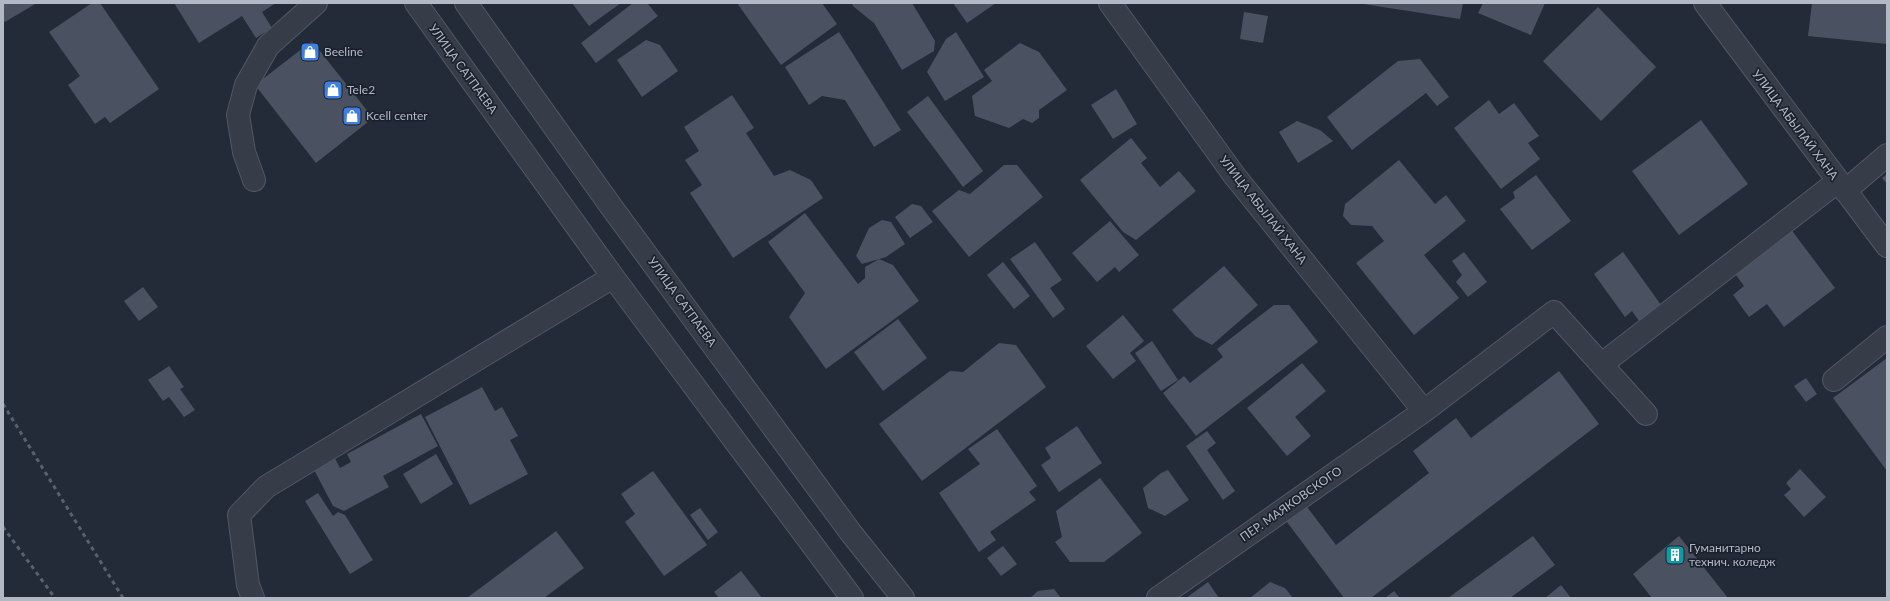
<svg xmlns="http://www.w3.org/2000/svg" width="1890" height="601" font-family="Lato,sans-serif">
  <rect width="100%" height="100%" fill="#232b38"/>
  <path fill="#4a5261" d="M 3,3 L 37,3 L 3,23 Z
    M 92,3 L 100,3 L 159,89 L 110,123 L 105,117 L 95,124 L 68,85 L 80,76 L 49,32 Z
    M 174,3 L 276,3 L 262,12 L 272,28 L 256,38 L 242,16 L 199,43 Z
    M 572,3 L 621,3 L 589,26 Z
    M 633,3 L 647,3 L 658,16 L 596,63 L 581,43 Z
    M 737,3 L 822,3 L 837,24 L 781,65 Z
    M 851,3 L 912,3 L 935,41 L 934,51 L 902,70 L 874,23 L 854,7 Z
    M 953,3 L 996,3 L 967,23 Z
    M 1357,3 L 1463,3 L 1460,19 Z
    M 1483,3 L 1545,3 L 1531,35 L 1478,13 Z
    M 1812,3 L 1887,3 L 1887,44 L 1808,36 Z
    M 1598,7 L 1656,67 L 1601,121 L 1543,61 Z
    M 1244,12 L 1268,16 L 1263,43 L 1240,39 Z
    M 839,32 L 901,130 L 874,147 L 845,100 L 822,96 L 809,105 L 785,67 Z
    M 956,32 L 984,77 L 945,101 L 927,72 L 946,39 Z
    M 646,40 L 660,45 L 678,71 L 642,97 L 617,60 Z
    M 312,41 L 373,118 L 316,163 L 255,85 Z
    M 1020,43 L 1039,52 L 1067,90 L 1039,110 L 1039,118 L 1032,123 L 1023,119 L 1009,128 L 975,116 L 972,96 L 992,81 L 984,70 Z
    M 1420,59 L 1449,97 L 1437,106 L 1426,93 L 1352,150 L 1327,117 L 1398,61 Z
    M 1116,89 L 1137,124 L 1113,139 L 1091,105 Z
    M 732,95 L 754,128 L 746,133 L 774,176 L 790,170 L 811,180 L 823,198 L 733,258 L 690,193 L 702,185 L 685,160 L 699,151 L 684,127 Z
    M 928,96 L 983,171 L 963,187 L 907,112 Z
    M 1489,100 L 1499,114 L 1514,103 L 1539,136 L 1528,143 L 1540,159 L 1501,189 L 1454,128 Z
    M 1701,120 L 1748,184 L 1679,235 L 1632,171 Z
    M 1297,121 L 1320,130 L 1333,141 L 1298,163 L 1279,132 Z
    M 1131,138 L 1147,158 L 1141,163 L 1160,187 L 1179,171 L 1196,191 L 1136,240 L 1123,232 L 1080,180 Z
    M 1399,160 L 1435,204 L 1446,195 L 1466,221 L 1424,255 L 1459,298 L 1414,335 L 1356,263 L 1384,241 L 1372,226 L 1351,225 L 1343,216 L 1345,204 Z
    M 1004,165 L 1017,165 L 1043,197 L 969,257 L 932,211 L 959,190 L 970,194 Z
    M 1887,174 L 1887,184 L 1882,178 Z
    M 1536,175 L 1571,221 L 1532,250 L 1500,209 L 1515,198 L 1513,192 Z
    M 912,204 L 921,206 L 933,222 L 910,238 L 895,217 Z
    M 805,213 L 858,284 L 865,278 L 865,267 L 879,259 L 893,265 L 919,301 L 826,369 L 789,317 L 805,293 L 768,242 Z
    M 882,220 L 891,222 L 905,244 L 886,257 L 862,264 L 856,256 L 869,228 Z
    M 1110,221 L 1139,255 L 1119,272 L 1115,267 L 1097,282 L 1072,253 Z
    M 1790,228 L 1835,288 L 1784,327 L 1767,304 L 1749,317 L 1733,295 L 1744,286 L 1733,271 Z
    M 1035,242 L 1062,280 L 1050,288 L 1065,309 L 1053,318 L 1010,259 Z
    M 1464,252 L 1487,282 L 1468,297 L 1456,282 L 1462,275 L 1452,261 Z
    M 1623,252 L 1661,305 L 1639,321 L 1632,311 L 1625,317 L 1594,274 Z
    M 1003,262 L 1030,296 L 1014,309 L 987,275 Z
    M 1224,266 L 1258,305 L 1212,345 L 1195,336 L 1172,310 Z
    M 143,287 L 158,307 L 139,321 L 124,301 Z
    M 1274,305 L 1289,305 L 1318,342 L 1196,436 L 1163,393 L 1184,376 L 1190,383 L 1223,357 L 1217,349 Z
    M 1123,315 L 1144,341 L 1130,353 L 1136,361 L 1113,379 L 1086,346 Z
    M 898,319 L 927,358 L 883,391 L 854,352 Z
    M 1152,341 L 1178,380 L 1161,391 L 1135,353 Z
    M 999,343 L 1016,345 L 1046,387 L 922,481 L 879,424 L 950,371 L 963,372 Z
    M 1887,358 L 1887,471 L 1833,398 Z
    M 1302,363 L 1326,391 L 1295,417 L 1311,436 L 1287,456 L 1247,408 Z
    M 169,366 L 184,387 L 180,389 L 195,410 L 184,417 L 169,397 L 163,401 L 148,380 Z
    M 1559,371 L 1599,424 L 1371,598 L 1344,598 L 1284,518 L 1304,503 L 1336,545 L 1429,473 L 1413,451 L 1456,418 L 1471,438 Z
    M 1806,378 L 1817,394 L 1806,402 L 1794,386 Z
    M 482,387 L 495,411 L 502,407 L 518,436 L 510,440 L 528,474 L 470,505 L 425,417 Z
    M 421,414 L 438,446 L 383,476 L 389,487 L 344,511 L 333,506 L 310,462 L 331,451 L 340,468 L 351,462 L 347,454 Z
    M 1077,426 L 1102,463 L 1059,492 L 1041,465 L 1051,458 L 1045,448 Z
    M 997,429 L 1037,486 L 1029,492 L 1036,500 L 990,532 L 996,540 L 979,552 L 939,493 L 980,464 L 968,449 Z
    M 1207,431 L 1216,443 L 1207,450 L 1235,491 L 1223,500 L 1186,446 Z
    M 436,454 L 453,484 L 421,504 L 403,474 Z
    M 1800,469 L 1826,497 L 1804,517 L 1784,495 L 1791,489 L 1786,483 Z
    M 1168,470 L 1189,500 L 1165,516 L 1148,508 L 1143,488 L 1161,473 Z
    M 653,471 L 707,545 L 664,576 L 625,522 L 635,514 L 621,494 Z
    M 1100,478 L 1142,533 L 1104,562 L 1070,562 L 1055,542 L 1062,537 L 1056,511 Z
    M 318,493 L 333,516 L 338,512 L 345,515 L 373,560 L 350,574 L 305,501 Z
    M 700,508 L 718,532 L 708,540 L 690,515 Z
    M 556,531 L 584,568 L 544,598 L 467,598 Z
    M 1533,536 L 1555,565 L 1510,598 L 1448,598 Z
    M 1679,536 L 1728,598 L 1652,598 L 1633,574 Z
    M 1003,546 L 1017,564 L 1001,576 L 987,558 Z
    M 741,571 L 762,598 L 719,598 L 714,592 Z
    M 1208,582 L 1219,598 L 1186,598 Z
    M 1270,582 L 1285,588 L 1293,598 L 1250,598 Z
    M 1561,585 L 1571,598 L 1545,598 Z
    M 1054,589 L 1061,598 L 1030,598 L 1038,591 Z
    M 1394,591 L 1400,598 L 1385,598 Z"/>
  <g fill="none" stroke-linecap="round" stroke-linejoin="round">
    <g stroke="#525863" stroke-width="24">
      <path id="minor" d="M 416,3 L 613,277 L 852,598
        M 466,3 L 610,205 L 851,533 L 903,598
        M 1110,3 L 1234,175 L 1424,411
        M 1705,3 L 1887,246
        M 254,180 L 244,152 L 238,115 L 246,85 L 268,46 L 316,3
        M 1845,191 L 1887,155
        M 1602,364 L 1837,182
        M 1834,380 L 1887,337
        M 253,598 L 248,585 L 239,515 L 266,487 L 613,277
        M 1158,598 L 1424,411 L 1554,312 L 1646,414"/>
    </g>
    <use href="#minor" stroke="#373d48" stroke-width="22"/>
    <path stroke="#59616f" stroke-width="3" stroke-dasharray="4 4" stroke-linecap="butt" d="M 3,404 L 123,598
      M 3,527 L 55,598"/>
  </g>
  <defs>
    <g id="shop-square" transform="scale(1)"><rect x="-9" y="-9" width="18" height="18" rx="4" fill="#3f7fe0" stroke="#1c222d"/><path d="M-5-2.5h2.3a2.7 3.5 0 0 1 5.4 0H5L5.5 6h-11ZM-1.5-2.5h3a1.5 2.3 0 0 0-3 0Z" fill="#fff"/></g>
    <g id="building-square" transform="scale(1)"><rect x="-9" y="-9" width="18" height="18" rx="4" fill="#0f9aa8" stroke="#1c222d"/><path d="M-4-6H4V6H1V3H-1V6H-4ZM-2.5-4.3h1.7v1.8h-1.7ZM.8-4.3h1.7v1.8H.8ZM-2.5-1h1.7V.8h-1.7ZM.8-1h1.7V.8H.8Z" fill="#fff"/></g>
  </defs>
  <g fill-rule="evenodd">
    <use href="#shop-square" x="310" y="52"/>
    <use href="#shop-square" x="333" y="90"/>
    <use href="#shop-square" x="352" y="116"/>
    <use href="#building-square" x="1675" y="555"/>
  </g>
  <g text-anchor="middle" stroke-width="3.5" stroke-linejoin="round" paint-order="stroke">
    <g font-size="12" fill="#b2b8c4" stroke="#1c222d" text-anchor="start">
      <text x="324" y="56">Beeline</text>
      <text x="347" y="94">Tele2</text>
      <text x="366" y="120">Kcell center</text>
      <text x="1689" y="552">Гуманитарно<tspan x="1689" dy="14">технич. коледж</tspan></text>
    </g>
    <g font-size="12" fill="#b2b8c4" stroke="#1c222d">
      <text transform="translate(463 69) rotate(54)" y="4">УЛИЦА САТПАЕВА</text>
      <text transform="translate(1795 125) rotate(53)" y="4">УЛИЦА АБЫЛАЙ ХАНА</text>
      <text transform="translate(1263 210) rotate(52)" y="4">УЛИЦА АБЫЛАЙ ХАНА</text>
      <text transform="translate(682 302) rotate(54)" y="4">УЛИЦА САТПАЕВА</text>
      <text transform="translate(1291 504) rotate(-35)" y="4">ПЕР. МАЯКОВСКОГО</text>
    </g>
  </g>
  <rect width="1890" height="601" fill="none" stroke="#b2b8c4" stroke-width="8"/>
</svg>
